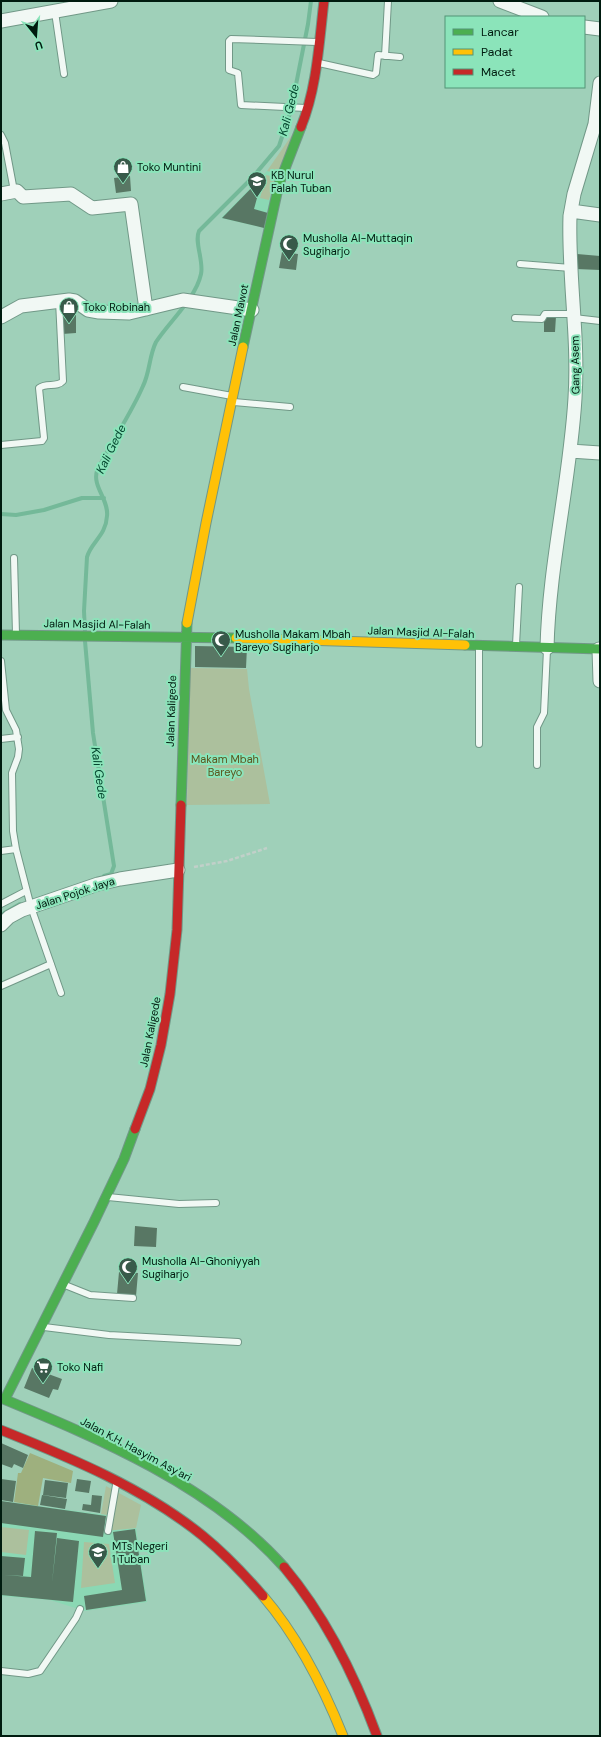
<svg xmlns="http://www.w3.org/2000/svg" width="601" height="1737" font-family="'DM Sans',sans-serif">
  <rect width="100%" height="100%" fill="#9fd0b9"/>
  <path fill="#8bd8b4" d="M 267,171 L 279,174 L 265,228 L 221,218 Z
    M 1,1501 L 107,1515 L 105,1531 L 136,1528 L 147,1602 L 85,1611 L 50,1600 L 1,1596 Z"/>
  <path fill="#acc09d" d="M 294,132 L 279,174 L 267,171 Z
    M 266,175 L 275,177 L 269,200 L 260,198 Z
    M 190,668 L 247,669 L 249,689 L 270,804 L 187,805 Z
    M 106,1486 L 141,1505 L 136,1528 L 105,1531 L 107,1515 L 101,1514 Z
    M 1,1527 L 29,1530 L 26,1555 L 1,1552 Z
    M 84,1542 L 109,1544 L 115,1583 L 81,1588 Z"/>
  <path fill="#9eb07e" d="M 30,1453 L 73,1471 L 71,1483 L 43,1478 L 38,1506 L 14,1502 L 18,1473 L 21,1473 Z"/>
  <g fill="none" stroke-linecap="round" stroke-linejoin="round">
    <path stroke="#74b999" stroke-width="4" d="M 1,514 L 16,515 L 44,510 L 82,498 L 104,498
      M 85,632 L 84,611 L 87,557 C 91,542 106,536 107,516 C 109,500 92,486 97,471 C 111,442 130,416 143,386 C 150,372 149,356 156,342 C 169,322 196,298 201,274 C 204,261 194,242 199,231 L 252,178 L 279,146 L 291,110 L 308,24 L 311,1
      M 85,641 L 93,733 L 114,866 L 111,874 L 104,876
      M 1,915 L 20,904"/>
  </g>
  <path fill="#587764" d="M 130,176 L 131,191 L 116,193 L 114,178 Z
    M 263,176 L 254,209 L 268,213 L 264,228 L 222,218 Z
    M 282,252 L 298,254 L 296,270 L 279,268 Z
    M 577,254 L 600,256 L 600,270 L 576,269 Z
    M 61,308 L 72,308 L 72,314 L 76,314 L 76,333 L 62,334 Z
    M 544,315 L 556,316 L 555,332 L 544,332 Z
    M 195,646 L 247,647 L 246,668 L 195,667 Z
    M 135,1226 L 157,1228 L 156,1247 L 134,1246 Z
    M 119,1272 L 138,1273 L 136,1296 L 117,1294 Z
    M 32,1368 L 62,1379 L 58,1390 L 53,1389 L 49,1398 L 24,1388 Z
    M 1,1443 L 28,1455 L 23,1468 L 14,1464 L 12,1468 L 1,1464 Z
    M 1,1479 L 16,1481 L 13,1502 L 1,1500 Z
    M 77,1479 L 91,1481 L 89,1493 L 75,1491 Z
    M 45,1480 L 68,1483 L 66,1498 L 43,1495 Z
    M 42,1495 L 67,1499 L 65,1509 L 40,1505 Z
    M 92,1495 L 102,1496 L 100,1513 L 82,1510 L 83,1504 L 91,1505 Z
    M 1,1501 L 106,1516 L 103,1537 L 1,1523 Z
    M 135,1529 L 146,1601 L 86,1610 L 84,1596 L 122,1590 L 113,1532 Z
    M 35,1531 L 57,1533 L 52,1583 L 57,1538 L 79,1541 L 73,1602 L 1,1595 L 1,1556 L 25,1558 L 23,1576 L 4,1575 L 31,1577 Z"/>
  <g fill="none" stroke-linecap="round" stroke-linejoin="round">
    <g stroke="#719887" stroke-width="8">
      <path id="lane" d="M 55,12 L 64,74
        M 385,56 L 388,1
        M 319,63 L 373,75 L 376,73 L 378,55 L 400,57
        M 306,108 L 241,105 L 238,73 L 229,70 L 229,41 L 231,39 L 317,42
        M 1,135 L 5,143 L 14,191
        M 520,264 L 571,268
        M 515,318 L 542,319 L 545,314 L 573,314
        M 574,318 L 600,321
        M 183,387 L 232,396
        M 234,402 L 290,407
        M 1,445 L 42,441 L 44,438 L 39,388 C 46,382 57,388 63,381 L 59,301
        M 14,558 L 16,634
        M 516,645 L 519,587
        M 479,647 L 479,744
        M 1,661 L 6,710 L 16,730 L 19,749 L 18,757 L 12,773 L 13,831 L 16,849 L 31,907 L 61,993
        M 1,739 L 18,737
        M 537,765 L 537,727 L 544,713 L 547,650
        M 1,851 L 16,849
        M 1,904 L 26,891
        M 1,986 L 51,964
        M 108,1197 L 179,1204 L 216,1203
        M 65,1285 L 90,1295 L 133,1298
        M 44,1327 L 109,1335 L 238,1342
        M 108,1531 L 116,1485
        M 1,1671 L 28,1674 L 40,1671 L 76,1618 L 80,1609"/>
    </g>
    <g stroke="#719887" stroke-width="15">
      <path id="street" d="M 500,1 L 542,17
        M 1,21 L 111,1
        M 584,27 L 600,29
        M 1,194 L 17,191 L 23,197 L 71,194 L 92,208 L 131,204 L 146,309
        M 571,211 L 600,215
        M 1,317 L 21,306 L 69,300 L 75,301 L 88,310 L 99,312 L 129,313 L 183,300 L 252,310
        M 570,451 L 600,453
        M 547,648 C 549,564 570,482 575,398 C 579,337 568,276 570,216 L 574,194 L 595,124 L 600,83
        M 599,649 L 600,681
        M 1,925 L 9,917 L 22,910 L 98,884 L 120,879 L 178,870"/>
    </g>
    <g stroke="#719887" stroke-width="11">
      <path id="fast" d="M 243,347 L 279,184 L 301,127
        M 1,635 L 236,638
        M 465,645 L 600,649
        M 181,805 L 187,623
        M 1,1398 C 100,1439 211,1485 284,1567
        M 5,1399 L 94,1222 L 124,1159 L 135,1129"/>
    </g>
    <g stroke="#719887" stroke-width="11">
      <path id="slow" d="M 187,623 L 206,523 L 243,347
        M 236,638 L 465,645
        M 263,1596 C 298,1637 323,1686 343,1736"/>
    </g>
    <g stroke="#719887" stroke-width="11">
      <path id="jam" d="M 301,127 C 317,88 319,43 324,1
        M 135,1129 L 150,1089 L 161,1045 L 170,994 L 177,930 L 181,805
        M 1,1430 C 71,1458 144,1488 203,1536 C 225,1554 244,1574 263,1596
        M 284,1567 C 325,1616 355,1676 377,1736"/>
    </g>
    <path stroke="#c1d0c9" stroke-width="2.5" stroke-dasharray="4 2" stroke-linecap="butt" d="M 194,867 L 227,861 L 267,848"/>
    <use href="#lane" stroke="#f1f8f4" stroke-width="6"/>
    <use href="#street" stroke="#f1f8f4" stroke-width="13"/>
    <use href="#fast" stroke="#4caf50" stroke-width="9"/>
    <use href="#slow" stroke="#ffc107" stroke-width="9"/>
    <use href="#jam" stroke="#c62828" stroke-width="9"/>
  </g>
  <defs>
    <g id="shop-pin" transform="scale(1)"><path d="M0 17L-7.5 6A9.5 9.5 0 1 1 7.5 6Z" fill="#385a4a" stroke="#8be4ba"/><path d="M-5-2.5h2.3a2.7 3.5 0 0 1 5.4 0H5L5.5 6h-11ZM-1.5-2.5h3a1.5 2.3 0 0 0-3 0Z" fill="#fff"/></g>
    <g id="school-pin" transform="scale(1)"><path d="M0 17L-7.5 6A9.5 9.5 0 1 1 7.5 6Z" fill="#385a4a" stroke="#8be4ba"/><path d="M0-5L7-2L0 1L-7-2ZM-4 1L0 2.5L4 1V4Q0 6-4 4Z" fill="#fff"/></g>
    <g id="mosque-pin" transform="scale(1)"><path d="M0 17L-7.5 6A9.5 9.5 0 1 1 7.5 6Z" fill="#385a4a" stroke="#8be4ba"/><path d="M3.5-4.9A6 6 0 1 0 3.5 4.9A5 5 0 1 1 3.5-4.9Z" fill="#fff"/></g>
    <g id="supermarket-pin" transform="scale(1)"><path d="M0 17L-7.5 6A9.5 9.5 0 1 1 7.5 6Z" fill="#385a4a" stroke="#8be4ba"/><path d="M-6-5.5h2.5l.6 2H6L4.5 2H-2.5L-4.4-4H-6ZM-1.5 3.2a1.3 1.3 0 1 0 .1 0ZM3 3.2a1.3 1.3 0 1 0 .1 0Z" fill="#fff"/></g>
  </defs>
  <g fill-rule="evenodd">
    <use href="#shop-pin" x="123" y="167"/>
    <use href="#school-pin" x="257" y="181"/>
    <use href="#mosque-pin" x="289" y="244"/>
    <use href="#shop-pin" x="69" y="307"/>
    <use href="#mosque-pin" x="221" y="640"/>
    <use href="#mosque-pin" x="128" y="1267"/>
    <use href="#supermarket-pin" x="43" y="1367"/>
    <use href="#school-pin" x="98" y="1552"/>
  </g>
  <g text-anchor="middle" stroke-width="4" stroke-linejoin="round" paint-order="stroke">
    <g font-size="11" fill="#001b0f" stroke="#8be4ba" text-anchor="start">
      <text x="137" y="171">Toko Muntini</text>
      <text x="271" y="179">KB Nurul<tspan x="271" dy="13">Falah Tuban</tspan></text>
      <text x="303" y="242">Musholla Al-Muttaqin<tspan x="303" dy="13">Sugiharjo</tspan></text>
      <text x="83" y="311">Toko Robinah</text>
      <text x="235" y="638">Musholla Makam Mbah<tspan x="235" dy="13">Bareyo Sugiharjo</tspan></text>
      <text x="142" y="1265">Musholla Al-Ghoniyyah<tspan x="142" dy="13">Sugiharjo</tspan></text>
      <text x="57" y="1371">Toko Nafi</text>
      <text x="112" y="1550">MTs Negeri<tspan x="112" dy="13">1 Tuban</tspan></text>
    </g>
    <g font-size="11" fill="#001b0f" stroke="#8be4ba">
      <text transform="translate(238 315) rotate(-78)" y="4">Jalan Mawot</text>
      <text transform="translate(575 365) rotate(-91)" y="4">Gang Asem</text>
      <text transform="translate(97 624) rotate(1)" y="4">Jalan Masjid Al-Falah</text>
      <text transform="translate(421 632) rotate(2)" y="4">Jalan Masjid Al-Falah</text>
      <text transform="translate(171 711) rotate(-88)" y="4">Jalan Kaligede</text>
      <text transform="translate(75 893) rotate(-18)" y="4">Jalan Pojok Jaya</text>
      <text transform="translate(150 1032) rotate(-79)" y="4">Jalan Kaligede</text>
      <text transform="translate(136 1449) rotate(28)" y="4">Jalan K.H. Hasyim Asy'ari</text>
    </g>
    <g font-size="11" fill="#5b551e" stroke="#8be4ba">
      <text x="225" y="763">Makam Mbah<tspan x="225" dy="13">Bareyo</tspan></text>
    </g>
    <g font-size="12" font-style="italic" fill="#054830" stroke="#8be4ba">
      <text transform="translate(289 110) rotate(-76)" y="4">Kali Gede</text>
      <text transform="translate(111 449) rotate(-64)" y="4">Kali Gede</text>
      <text transform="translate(99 773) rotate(82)" y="4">Kali Gede</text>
    </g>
  </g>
  <rect width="601" height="1737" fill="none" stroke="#001b0f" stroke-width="4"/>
  <rect x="445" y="16" width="140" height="72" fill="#8be4ba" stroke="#539476"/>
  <rect x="453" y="29" width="20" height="6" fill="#4caf50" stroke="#539476"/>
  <text x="481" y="36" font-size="12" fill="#001b0f">Lancar</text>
  <rect x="453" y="49" width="20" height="6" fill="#ffc107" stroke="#539476"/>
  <text x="481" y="56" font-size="12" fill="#001b0f">Padat</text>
  <rect x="453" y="69" width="20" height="6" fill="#c62828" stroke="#539476"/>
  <text x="481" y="76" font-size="12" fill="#001b0f">Macet</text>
  <g transform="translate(36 36) rotate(163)" stroke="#8be4ba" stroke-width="3" paint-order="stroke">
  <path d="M0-3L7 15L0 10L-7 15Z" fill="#001b0f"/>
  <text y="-6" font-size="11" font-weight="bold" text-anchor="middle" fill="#001b0f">U</text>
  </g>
</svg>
